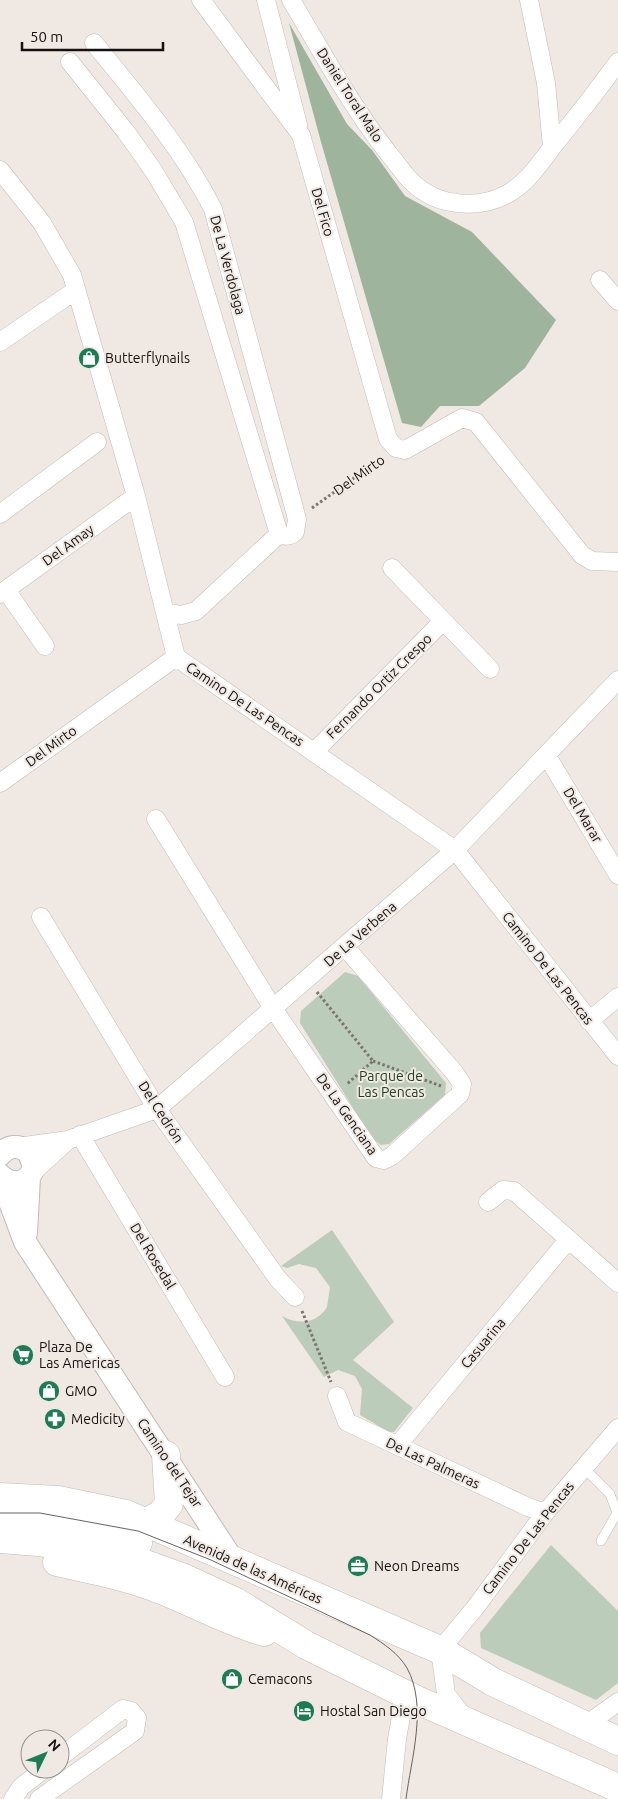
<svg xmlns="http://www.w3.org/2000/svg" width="618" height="1799" font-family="Ubuntu,sans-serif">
  <rect width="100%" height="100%" fill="#f0e8e3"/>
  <path fill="#bcccba" d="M 345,972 L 358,976 L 446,1083 L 445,1095 L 389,1144 L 381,1145 L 372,1138 L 300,1023 L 301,1011 Z
    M 332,1230 L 394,1322 L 353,1360 L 413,1408 L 394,1432 L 389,1432 L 360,1415 L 362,1389 L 355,1376 L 338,1370 L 324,1377 L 282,1316 C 298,1325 317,1324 327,1307 L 330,1287 L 316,1268 L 299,1264 L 287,1268 L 281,1266 Z
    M 551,1545 L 618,1611 L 618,1683 L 596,1700 L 481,1648 L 480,1633 Z"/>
  <path fill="#9fb49d" d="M 289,23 L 347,124 L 372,150 L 405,196 L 472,232 L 556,320 L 525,368 L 479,406 L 440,406 L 421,427 L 402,423 L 321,142 Z"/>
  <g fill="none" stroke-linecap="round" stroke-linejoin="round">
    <g stroke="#c3bbb6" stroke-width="10">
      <path id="service" d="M 584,1468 L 610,1494 L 617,1513 L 601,1541"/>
    </g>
    <g stroke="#c3bbb6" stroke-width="19">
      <path id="minor" d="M 201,0 L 301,135 L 388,439 L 396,448 L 405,450 L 462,418 L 476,422 L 582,555 L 592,561 L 618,562
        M 266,0 L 298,125
        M 291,0 C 322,52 351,106 389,154 C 397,163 404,175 413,183 C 438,207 480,210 509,193 C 528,182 540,163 553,146 C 575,119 597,91 618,62
        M 529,0 L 546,83 L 552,147
        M 94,43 C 137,96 182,148 213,209 L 297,519 L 295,532 C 289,537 285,537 279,534 L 196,611 L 181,615 L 165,612
        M 70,62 L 126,132 L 153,170 L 184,222 L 279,534
        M 0,170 L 42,223 L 72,275 L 136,496 L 176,657 L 455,850 L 618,1056
        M 600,280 L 618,301
        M 0,342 L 76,290
        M 0,514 L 97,442
        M 392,568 L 490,669
        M 6,590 L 45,646
        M 0,594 L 136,496
        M 314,752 L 443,621
        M 547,756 L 618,875
        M 0,783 L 176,657
        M 156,819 L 274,1010 L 376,1158 L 384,1160 L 392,1156 L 460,1094 L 462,1084 L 454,1072 L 345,947
        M 41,917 L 157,1109 L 278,1279 L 295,1297
        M 589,1021 L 618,997
        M 80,1135 L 225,1377
        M 18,1147 L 68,1140 L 157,1109 L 455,850 L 618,680
        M 33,1172 L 68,1140
        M 488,1202 L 503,1190 L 514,1191 L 618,1283
        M 337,1396 L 347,1422 L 528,1507 L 545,1513
        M 397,1446 L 568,1240
        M 463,1716 L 446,1694 L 440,1650 L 475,1608 L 545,1513 L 618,1428
        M 586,1725 L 618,1702
        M 13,1799 L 21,1787 L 44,1769
        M 39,1799 L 135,1731 L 137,1718 L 131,1711 L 123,1709 L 60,1757
        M 391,1799 L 397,1739 L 405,1694"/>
    </g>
    <g stroke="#c3bbb6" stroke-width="24">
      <path id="tertiary" d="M 0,1155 C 8,1145 18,1145 28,1151 L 34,1166 C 30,1184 12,1187 0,1175
        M 0,1175 L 25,1242 L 232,1559
        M 26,1233 L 29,1177"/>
    </g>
    <g stroke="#c3bbb6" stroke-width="29">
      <path id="primary" d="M 0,1497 L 58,1500 L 126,1514 L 440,1650 L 493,1682 L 618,1741
        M 0,1519 C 47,1523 93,1527 138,1543
        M 146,1523 L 161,1514 L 169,1504 L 166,1455
        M 0,1539 L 38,1542 L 117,1554 L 184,1578 L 236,1602 L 306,1645 L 417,1700 L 618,1788
        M 57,1562 C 93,1570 130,1577 164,1591 C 198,1605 229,1622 264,1632"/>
    </g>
    <path stroke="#7a7572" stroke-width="3" stroke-dasharray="2.5 2.5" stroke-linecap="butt" d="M 312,508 L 382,458
      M 317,992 L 373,1061 L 347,1084
      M 373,1061 L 441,1086
      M 302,1311 L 331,1382"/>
    <use href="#service" stroke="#fff" stroke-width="9"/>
    <use href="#minor" stroke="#fff" stroke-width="18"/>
    <use href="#tertiary" stroke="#fff" stroke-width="22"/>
    <use href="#primary" stroke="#fff" stroke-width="28"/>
    <path stroke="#686360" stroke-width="1" d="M 0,1513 L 40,1513 L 138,1531 L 211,1560 L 370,1635 C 384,1644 398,1653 407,1668 C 428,1706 411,1759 406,1799"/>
  </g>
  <defs>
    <g id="shop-disc" transform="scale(1.125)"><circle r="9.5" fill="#1d7c53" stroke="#f0e8e3"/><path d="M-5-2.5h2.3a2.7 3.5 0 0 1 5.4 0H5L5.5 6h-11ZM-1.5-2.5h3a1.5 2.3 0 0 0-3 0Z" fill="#fff"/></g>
    <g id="supermarket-disc" transform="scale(1.125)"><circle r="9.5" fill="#1d7c53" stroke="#f0e8e3"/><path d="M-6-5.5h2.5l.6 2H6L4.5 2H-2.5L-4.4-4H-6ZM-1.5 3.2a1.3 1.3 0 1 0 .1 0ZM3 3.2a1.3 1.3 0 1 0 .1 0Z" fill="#fff"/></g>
    <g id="pharmacy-disc" transform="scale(1.125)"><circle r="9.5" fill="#1d7c53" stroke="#f0e8e3"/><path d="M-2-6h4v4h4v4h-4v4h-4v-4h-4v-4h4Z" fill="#fff"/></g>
    <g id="office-disc" transform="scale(1.125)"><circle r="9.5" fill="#1d7c53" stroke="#f0e8e3"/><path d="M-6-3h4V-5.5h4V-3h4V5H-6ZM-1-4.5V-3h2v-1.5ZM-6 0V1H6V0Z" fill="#fff"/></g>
    <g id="hotel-disc" transform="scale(1.125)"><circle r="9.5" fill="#1d7c53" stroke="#f0e8e3"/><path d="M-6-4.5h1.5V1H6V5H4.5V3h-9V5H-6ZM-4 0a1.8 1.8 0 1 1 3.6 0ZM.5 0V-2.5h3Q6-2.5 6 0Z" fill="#fff"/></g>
  </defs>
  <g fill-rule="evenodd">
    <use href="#shop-disc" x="89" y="358"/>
    <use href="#supermarket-disc" x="23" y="1355"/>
    <use href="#shop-disc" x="49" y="1391"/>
    <use href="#pharmacy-disc" x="55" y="1419"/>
    <use href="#office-disc" x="358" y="1566"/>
    <use href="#shop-disc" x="232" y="1679"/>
    <use href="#hotel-disc" x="304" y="1711"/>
  </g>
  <g text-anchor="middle" stroke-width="4" stroke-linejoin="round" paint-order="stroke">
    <g font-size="14" fill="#141110" stroke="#f0e8e3">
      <text transform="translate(350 95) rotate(57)" y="5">Daniel Toral Malo</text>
      <text transform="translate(323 212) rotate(74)" y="5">Del Fico</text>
      <text transform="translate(228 265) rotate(75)" y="5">De La Verdolaga</text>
      <text transform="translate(359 475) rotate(-35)" y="5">Del Mirto</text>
      <text transform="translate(68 545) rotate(-36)" y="5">Del Amay</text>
      <text transform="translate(379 686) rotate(-45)" y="5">Fernando Ortiz Crespo</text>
      <text transform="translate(245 704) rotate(34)" y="5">Camino De Las Pencas</text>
      <text transform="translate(51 746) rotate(-36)" y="5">Del Mirto</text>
      <text transform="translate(583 815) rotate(59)" y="5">Del Marar</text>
      <text transform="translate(360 934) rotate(-41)" y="5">De La Verbena</text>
      <text transform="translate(548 968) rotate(52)" y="5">Camino De Las Pencas</text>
      <text transform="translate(161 1112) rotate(57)" y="5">Del Cedrón</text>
      <text transform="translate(347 1114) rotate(55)" y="5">De La Genciana</text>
      <text transform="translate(153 1256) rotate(59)" y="5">Del Rosedal</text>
      <text transform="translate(483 1343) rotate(-50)" y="5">Casuarina</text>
      <text transform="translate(170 1463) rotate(56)" y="5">Camino del Tejar</text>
      <text transform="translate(433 1463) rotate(25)" y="5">De Las Palmeras</text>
      <text transform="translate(528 1538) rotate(-52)" y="5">Camino De Las Pencas</text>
      <text transform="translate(253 1569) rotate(24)" y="5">Avenida de las Américas</text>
    </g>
    <g font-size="14" fill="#141110" stroke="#f0e8e3" text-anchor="start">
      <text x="105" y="363">Butterflynails</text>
      <text x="39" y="1352">Plaza De<tspan x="39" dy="16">Las Americas</tspan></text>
      <text x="65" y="1396">GMO</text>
      <text x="71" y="1424">Medicity</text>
      <text x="374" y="1571">Neon Dreams</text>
      <text x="248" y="1684">Cemacons</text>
      <text x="320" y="1716">Hostal San Diego</text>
    </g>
    <g font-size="14" fill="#21411e" stroke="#f0e8e3">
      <text x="391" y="1081">Parque de<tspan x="391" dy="16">Las Pencas</tspan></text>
    </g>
  </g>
  <g transform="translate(45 1754) rotate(47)"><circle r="24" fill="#f0e8e3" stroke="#98928f"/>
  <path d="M0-4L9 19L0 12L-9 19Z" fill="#1d7c53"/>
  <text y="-8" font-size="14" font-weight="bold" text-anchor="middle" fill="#141110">N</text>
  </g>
  <path d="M22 42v8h141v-8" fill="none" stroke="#141110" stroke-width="2.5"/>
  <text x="30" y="42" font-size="15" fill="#141110" stroke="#f0e8e3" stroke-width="4" paint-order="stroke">50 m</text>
</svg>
